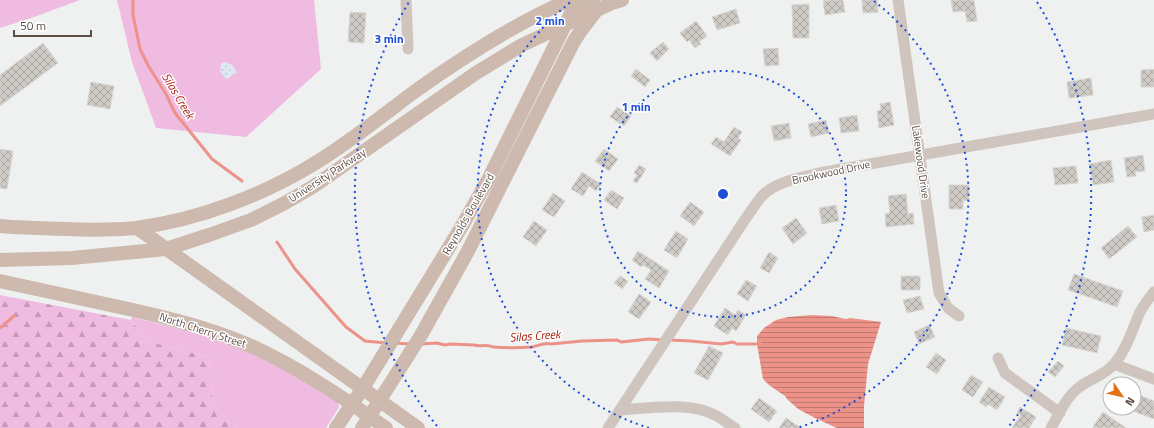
<svg xmlns="http://www.w3.org/2000/svg" width="1154" height="428" font-family="'Titillium Web',sans-serif">
  <defs>
    <pattern id="forest-firs" width="22" height="20" patternUnits="userSpaceOnUse"><rect width="22" height="20" fill="#efbbe1"/><path d="M5 1l3.5 6h-7zM16 11l3.5 6h-7z" fill="#c59ab8"/></pattern>
    <pattern id="sand-dots" width="8" height="8" patternUnits="userSpaceOnUse"><rect width="8" height="8" fill="#dee7f2"/><path d="M2 2h.1M6 6h.1" fill="none" stroke="#c1c8d1" stroke-width="1.8" stroke-linecap="round"/></pattern>
    <pattern id="water-rules" width="6" height="5" patternUnits="userSpaceOnUse"><rect width="6" height="5" fill="#ec9288"/><path d="M0 2.5h6" fill="none" stroke="#c27971"/></pattern>
    <pattern id="building-cross-hatch" width="8" height="8" patternUnits="userSpaceOnUse"><rect width="8" height="8" fill="#cecac5"/><path d="M0 0l8 8M0 8l8-8" fill="none" stroke="#aaa6a2"/></pattern>
  </defs>
  <rect width="100%" height="100%" fill="#eef1f0"/>
  <path fill="#efbbe1" d="M 0,0 L 80,0 L 34,17 L 0,28 Z
    M 117,0 L 314,0 L 321,69 L 246,137 L 156,128 L 132,62 Z
    M 132,317 L 196,333 L 243,349 L 292,373 L 337,402 L 339,407 L 326,428 L 237,428 L 230,422 L 213,405 L 209,357 L 147,341 L 131,320 Z"/>
  <path fill="url(#forest-firs)" d="M 0,295 L 131,320 L 147,341 L 209,357 L 213,405 L 230,422 L 237,428 L 0,428 Z"/>
  <path fill="url(#sand-dots)" d="M 225,62 L 232,65 L 237,72 L 236,74 L 233,74 L 228,79 L 225,78 L 220,71 L 221,63 Z"/>
  <path fill="url(#water-rules)" d="M 811,315 L 832,316 L 846,319 L 850,318 L 881,322 L 868,364 L 864,406 L 864,428 L 837,428 L 815,418 L 798,409 L 787,399 L 785,396 L 769,385 L 763,379 L 757,344 L 757,336 L 764,328 L 776,320 L 788,317 Z"/>
  <g fill="none" stroke-linecap="round" stroke-linejoin="round">
    <path stroke="#ec9288" stroke-width="3" d="M 133,0 L 133,15 L 140,49 L 149,67 L 166,94 L 175,113 L 212,159 L 242,181
      M 277,242 L 295,269 L 346,327 L 365,341 L 386,343
      M 0,328 L 14,316
      M 669,340 L 691,341 L 721,344 L 733,342 L 737,344 L 757,344 L 760,343
      M 395,343 L 409,344
      M 421,344 L 437,343 L 445,345 L 450,344 L 474,345 C 480,347 487,344 493,347 C 506,348 519,348 532,347 C 538,346 545,342 551,344 L 582,341 L 617,340 L 621,342 L 649,339 L 663,340"/>
  </g>
  <path fill="url(#building-cross-hatch)" stroke="#dad6d2" d="M 832,0 L 843,0 L 845,12 L 825,15 L 823,1 Z
    M 862,0 L 877,0 L 878,12 L 863,13 Z
    M 951,0 L 974,0 L 977,21 L 967,22 L 965,11 L 953,12 Z
    M 809,4 L 809,38 L 793,38 L 792,5 Z
    M 736,9 L 740,23 L 717,30 L 712,17 Z
    M 350,12 L 366,13 L 364,43 L 348,42 Z
    M 696,21 L 707,36 L 699,42 L 701,44 L 695,48 L 689,40 L 687,42 L 680,33 Z
    M 663,42 L 669,49 L 657,61 L 650,53 Z
    M 43,43 L 58,63 L 0,106 L 0,75 Z
    M 778,48 L 779,65 L 765,66 L 763,49 Z
    M 636,69 L 650,80 L 645,87 L 631,76 Z
    M 1154,69 L 1154,87 L 1141,87 L 1141,70 Z
    M 1091,78 L 1093,95 L 1069,98 L 1067,82 Z
    M 91,82 L 114,86 L 110,109 L 87,105 Z
    M 890,102 L 894,125 L 879,128 L 877,111 L 881,110 L 880,104 Z
    M 617,107 L 631,116 L 624,126 L 610,117 Z
    M 857,115 L 859,131 L 841,133 L 839,118 Z
    M 826,120 L 829,133 L 811,137 L 808,124 Z
    M 789,123 L 791,138 L 774,141 L 771,126 Z
    M 734,127 L 742,132 L 738,138 L 741,140 L 730,156 L 711,144 L 716,137 L 724,142 Z
    M 0,149 L 13,151 L 7,189 L 0,188 Z
    M 604,149 L 618,159 L 609,171 L 595,161 Z
    M 1143,155 L 1145,171 L 1135,172 L 1136,176 L 1127,177 L 1124,158 Z
    M 1111,160 L 1114,182 L 1093,185 L 1089,164 Z
    M 639,165 L 646,169 L 637,183 L 633,181 L 637,175 L 634,173 Z
    M 1076,166 L 1078,183 L 1055,185 L 1053,168 Z
    M 582,172 L 601,184 L 596,191 L 589,186 L 583,196 L 571,189 Z
    M 949,185 L 969,185 L 969,200 L 963,201 L 963,209 L 949,209 Z
    M 611,190 L 624,198 L 617,209 L 604,200 Z
    M 553,193 L 565,201 L 554,217 L 542,210 Z
    M 906,194 L 908,214 L 913,213 L 914,224 L 886,227 L 885,214 L 890,213 L 888,196 Z
    M 690,202 L 704,212 L 694,226 L 680,216 Z
    M 836,205 L 839,221 L 822,224 L 819,208 Z
    M 1154,215 L 1154,230 L 1144,232 L 1142,217 Z
    M 796,218 L 807,233 L 793,244 L 782,228 Z
    M 534,221 L 547,230 L 536,246 L 523,237 Z
    M 1128,226 L 1137,237 L 1109,259 L 1101,248 Z
    M 676,231 L 688,239 L 677,258 L 664,250 Z
    M 638,251 L 669,271 L 659,288 L 645,279 L 651,270 L 643,265 L 641,267 L 632,260 Z
    M 769,252 L 778,258 L 769,273 L 760,268 Z
    M 1074,274 L 1123,291 L 1117,307 L 1068,290 Z
    M 620,276 L 628,281 L 622,289 L 614,283 Z
    M 901,276 L 920,276 L 920,290 L 901,290 Z
    M 746,280 L 757,286 L 748,301 L 737,294 Z
    M 639,294 L 651,302 L 639,319 L 628,312 Z
    M 920,296 L 924,309 L 907,313 L 903,300 Z
    M 725,308 L 735,315 L 738,310 L 746,315 L 736,331 L 732,328 L 728,335 L 714,326 Z
    M 929,325 L 935,337 L 919,344 L 914,332 Z
    M 1066,328 L 1101,336 L 1097,353 L 1062,345 Z
    M 709,346 L 723,353 L 708,380 L 694,373 Z
    M 936,353 L 946,360 L 937,374 L 926,367 Z
    M 1058,361 L 1064,366 L 1055,377 L 1048,372 Z
    M 971,375 L 983,382 L 973,397 L 962,390 Z
    M 989,387 L 1005,397 L 997,410 L 988,404 L 986,407 L 979,402 Z
    M 1134,393 L 1154,401 L 1154,419 L 1125,408 L 1134,408 Z
    M 759,398 L 777,411 L 769,422 L 751,409 Z
    M 1020,407 L 1036,417 L 1029,428 L 1012,428 L 1021,415 L 1017,413 Z
    M 1103,412 L 1126,428 L 1094,428 L 1093,427 Z
    M 786,418 L 801,428 L 779,428 Z"/>
  <g fill="none" stroke-linecap="round" stroke-linejoin="round">
    <path stroke="#d0c5be" stroke-width="11" d="M 406,0 L 408,49
      M 898,0 L 939,293 L 948,308 L 959,316
      M 998,358 L 1005,373 L 1060,413
      M 1114,364 L 1154,379
      M 620,410 C 649,408 690,401 717,416 C 723,420 729,424 735,428
      M 608,428 L 744,221 C 750,213 755,204 762,196 C 776,181 801,178 819,173 L 1154,114
      M 1051,428 C 1060,413 1066,396 1081,386 C 1092,378 1105,375 1114,364 C 1127,349 1132,330 1140,312 C 1144,305 1149,298 1154,292"/>
    <path stroke="#cdb9ad" stroke-width="14" d="M 0,226 C 22,228 44,228 66,229 C 90,230 113,230 136,228 C 198,220 264,195 317,162 C 351,141 382,116 414,92 C 463,57 514,24 569,0
      M 137,228 L 418,428
      M 0,260 L 72,258 L 166,249 L 209,235 L 251,220 L 285,203 L 314,186 L 476,73 L 522,45 L 612,3 L 622,0
      M 0,281 C 37,289 73,297 110,305 C 157,315 204,326 249,345 C 298,367 342,397 386,428
      M 336,428 L 363,388 L 462,226 L 488,180 L 571,13 L 578,7 L 593,0
      M 362,428 L 420,337 L 468,251 L 574,41 L 580,32 L 596,11"/>
  </g>
  <g fill="none" stroke="#1d4ed8" stroke-width="2" stroke-dasharray="2 4">
    <circle cx="723" cy="194" r="123"/>
    <path d="M649 428A245 245 0 0 1 572 1M874 1A245 245 0 0 1 797 428"/>
    <path d="M437 426A368 368 0 0 1 409 2M1037 2A368 368 0 0 1 1009 426"/>
  </g>
  <g text-anchor="middle" stroke-width="3" stroke-linejoin="round" paint-order="stroke">
    <g font-size="11" fill="#5b4e46" stroke="#fff">
      <text transform="translate(921 162) rotate(82)" y="4">Lakewood Drive</text>
      <text transform="translate(831 172) rotate(-12)" y="4">Brookwood Drive</text>
      <text transform="translate(327 175) rotate(-33)" y="4">University Parkway</text>
      <text transform="translate(468 214) rotate(-60)" y="4">Reynolds Boulevard</text>
      <text transform="translate(203 330) rotate(18)" y="4">North Cherry Street</text>
    </g>
    <g font-size="12" font-style="italic" fill="#a91b0b" stroke="#fff">
      <text transform="translate(178 96) rotate(59)" y="4">Silas Creek</text>
      <text transform="translate(535 336) rotate(-4)" y="4">Silas Creek</text>
    </g>
  </g>
  <circle cx="723" cy="194" r="6" fill="#1d4ed8" stroke="#fff" stroke-width="2"/>
  <g font-size="12" text-anchor="middle" font-weight="bold" fill="#1d4ed8" stroke="#fff" stroke-width="3" stroke-linejoin="round" paint-order="stroke">
    <text x="550" y="25">2 min</text>
    <text x="389" y="43">3 min</text>
    <text x="636" y="111">1 min</text>
  </g>
  <g transform="translate(1122 396) rotate(124)"><circle r="19" fill="#ffffff" stroke="#bdb8b5"/>
  <path d="M0-3L7 15L0 10L-7 15Z" fill="#e17317"/>
  <text y="-6" font-size="11" font-weight="bold" text-anchor="middle" fill="#5b4e46">N</text>
  </g>
  <path d="M14 30v6h77v-6" fill="none" stroke="#5b4e46" stroke-width="2"/>
  <text x="20" y="30" font-size="12" fill="#5b4e46" stroke="#ffffff" stroke-width="3" paint-order="stroke">50 m</text>
</svg>
